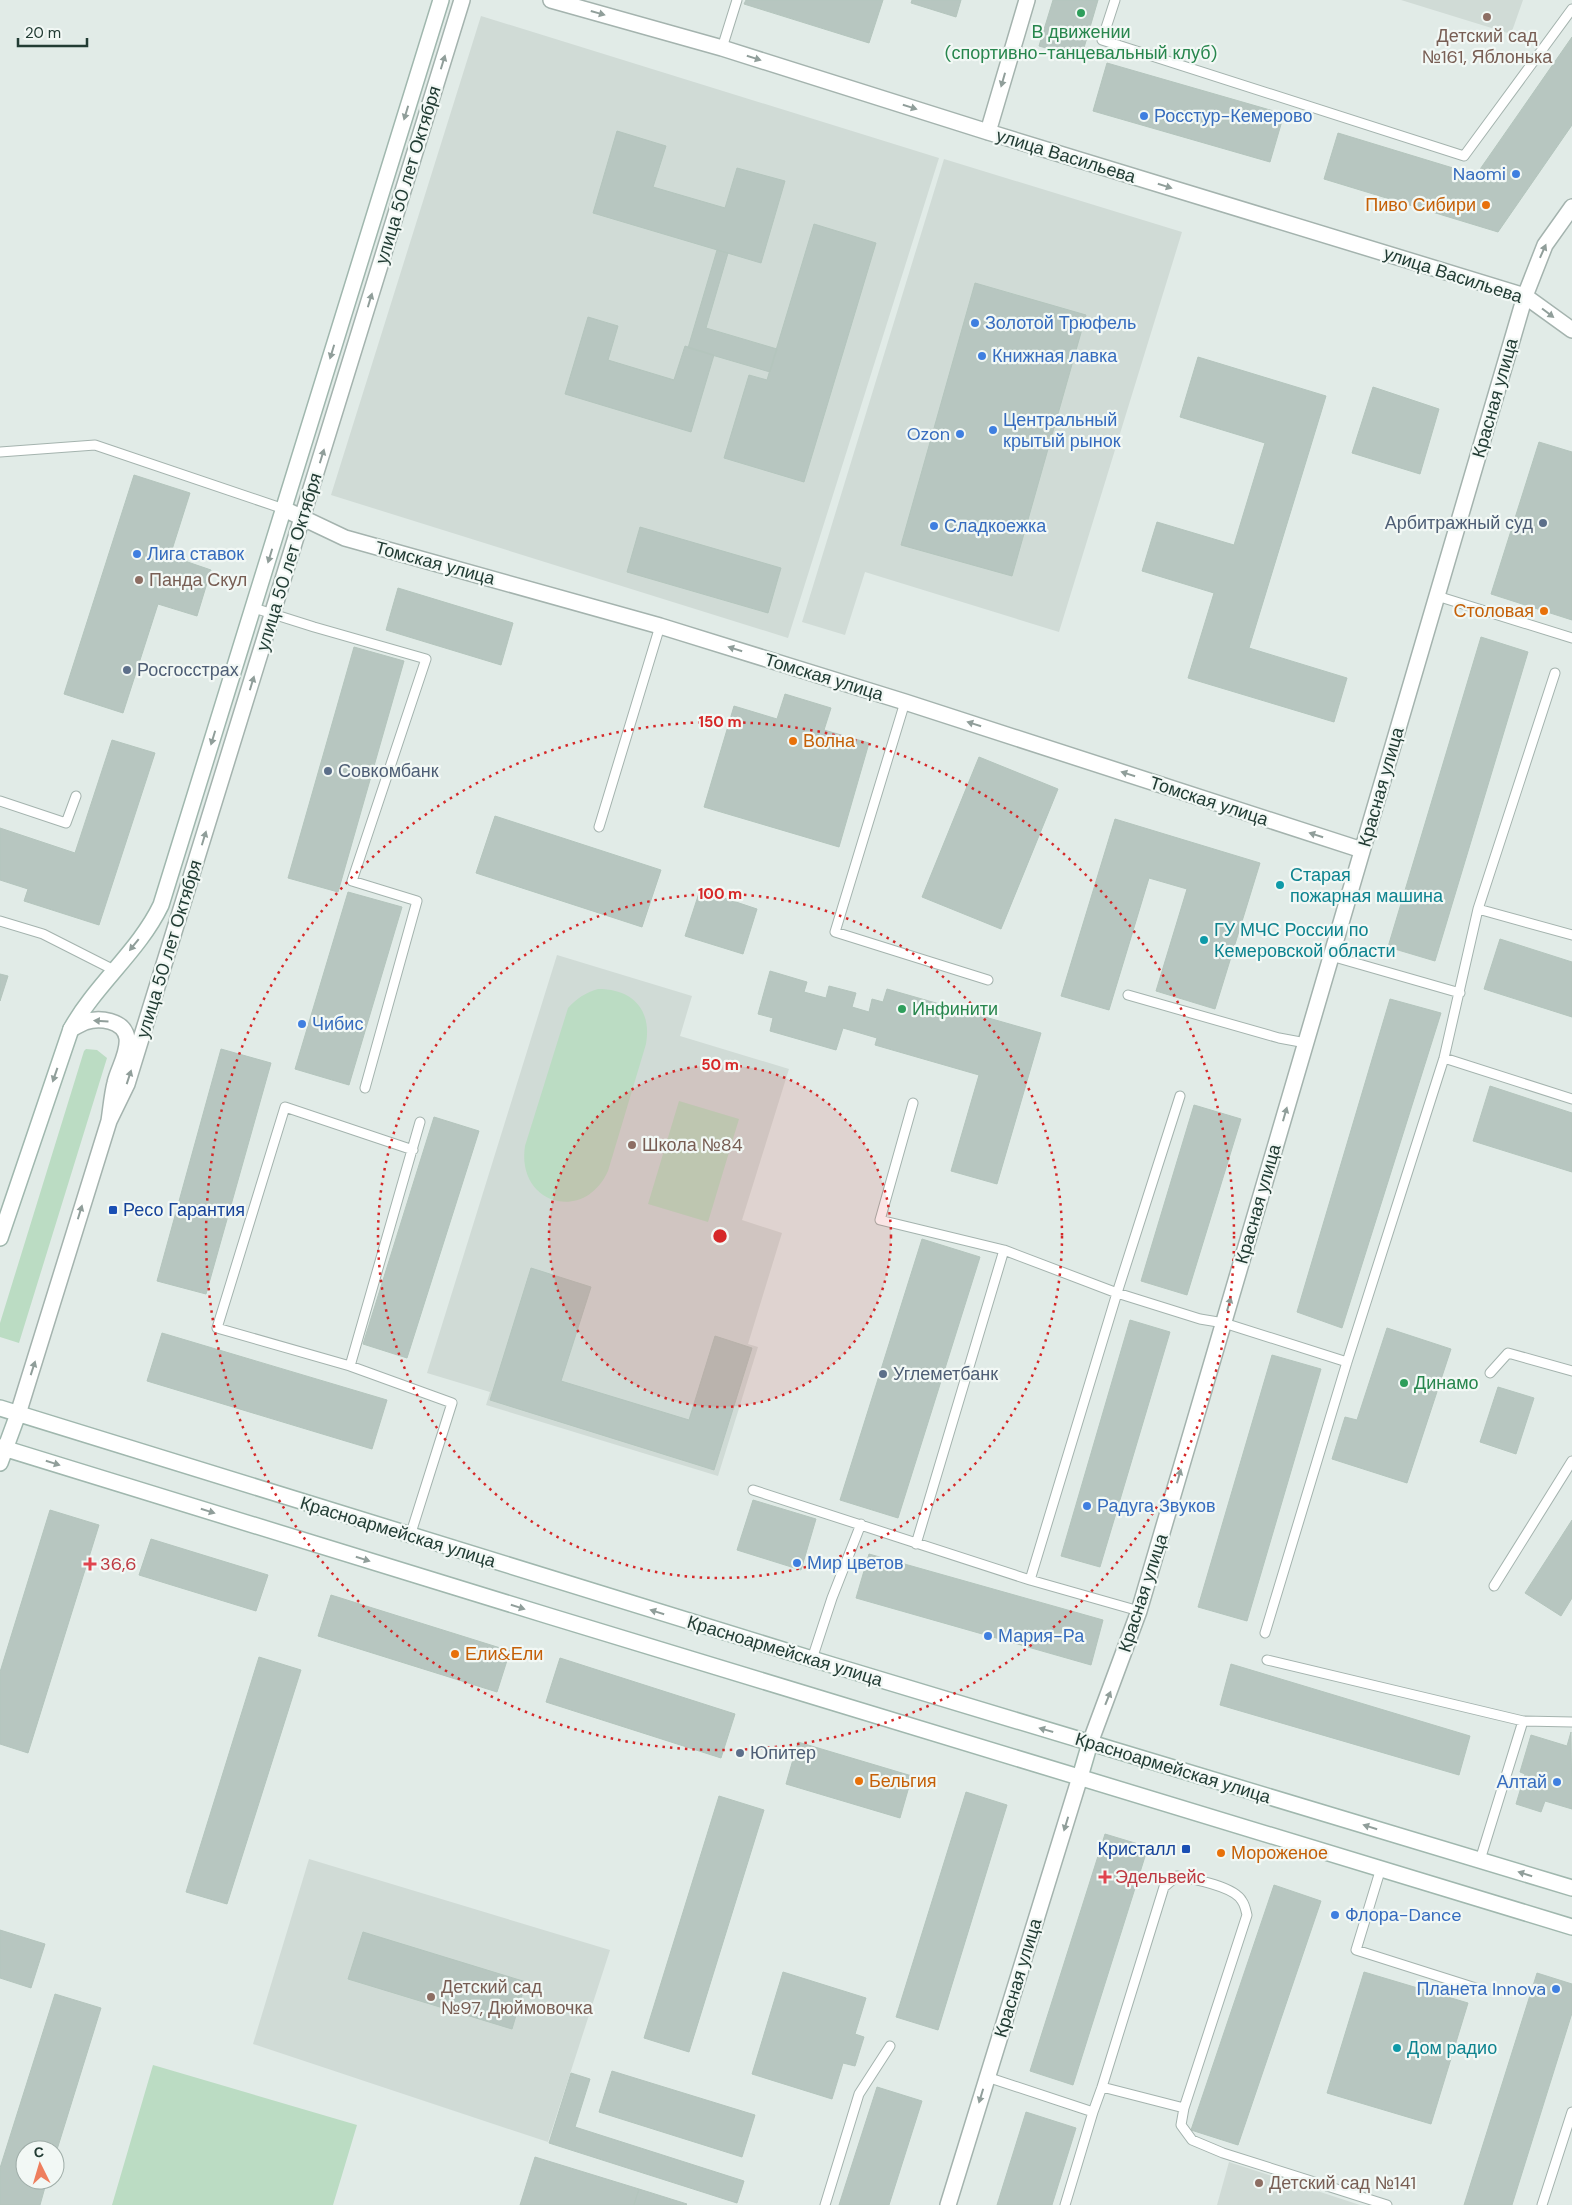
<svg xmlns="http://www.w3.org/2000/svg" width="1572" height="2205" font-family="'DM Sans',sans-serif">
  <rect width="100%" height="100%" fill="#e1ebe7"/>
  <path fill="#d0dbd6" d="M 1401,0 L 1523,0 L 1511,34 Z
    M 481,16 L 939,158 L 788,638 L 331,495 Z
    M 944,159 L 1182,232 L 1059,632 L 865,572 L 845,635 L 802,622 Z
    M 557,955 L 692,996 L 680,1036 L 789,1069 L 742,1220 L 782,1233 L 748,1344 L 758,1347 L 718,1476 L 486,1405 L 490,1392 L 427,1373 Z
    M 309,1859 L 610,1950 L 548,2142 L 253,2044 Z
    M 1229,2162 L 1360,2205 L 1217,2205 Z"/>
  <path fill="#bbdcc3" d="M 598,989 C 633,989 652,1010 646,1044 L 608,1171 C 584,1224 516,1204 525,1146 L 568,1008 C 577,998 585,993 598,989 Z
    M 86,1049 L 97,1050 L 107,1058 L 19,1343 L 0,1337 L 0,1323 L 84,1051 Z
    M 679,1101 L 739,1119 L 708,1222 L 648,1204 Z
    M 153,2065 L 357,2125 L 333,2205 L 112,2205 Z"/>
  <path fill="#b7c6c0" stroke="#b4c5bd" d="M 746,0 L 883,0 L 869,43 L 744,4 Z
    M 912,0 L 961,0 L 956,17 L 911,3 Z
    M 1053,0 L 1098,0 L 1081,58 L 1039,46 Z
    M 1572,37 L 1572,125 L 1498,232 L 1324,179 L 1338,133 L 1476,175 Z
    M 1107,63 L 1284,114 L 1270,162 L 1093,111 Z
    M 617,131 L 666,146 L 653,187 L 725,208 L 737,168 L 785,181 L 761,263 L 593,213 Z
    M 814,224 L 876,243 L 804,482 L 724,458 L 749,375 L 767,380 Z
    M 717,250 L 728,253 L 706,328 L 777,349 L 770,372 L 688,348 Z
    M 975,283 L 1086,315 L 1012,576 L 901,545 Z
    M 588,317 L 618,326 L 608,360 L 674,380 L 685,346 L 714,355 L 691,432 L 565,394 Z
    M 1198,357 L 1326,396 L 1249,648 L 1347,678 L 1334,722 L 1188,678 L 1214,593 L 1142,571 L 1157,522 L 1234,545 L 1265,443 L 1180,417 Z
    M 1373,387 L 1439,409 L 1420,474 L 1352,453 Z
    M 1539,442 L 1572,452 L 1572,620 L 1491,594 Z
    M 134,475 L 190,493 L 170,556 L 211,570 L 197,616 L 158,604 L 123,713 L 64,694 Z
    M 640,527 L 781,568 L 768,613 L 627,572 Z
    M 398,588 L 513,623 L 501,665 L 386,630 Z
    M 1481,637 L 1528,652 L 1435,961 L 1388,947 Z
    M 354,647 L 404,661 L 338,892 L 288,878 Z
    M 785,694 L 831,708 L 824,730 L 869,743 L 839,847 L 704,807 L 734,706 L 777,719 Z
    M 112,740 L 155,753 L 99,925 L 24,901 L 28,889 L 0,880 L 0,828 L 75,853 Z
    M 979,757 L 1058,789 L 1001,929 L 922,897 Z
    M 495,816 L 661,870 L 642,927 L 476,873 Z
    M 1115,819 L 1260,863 L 1215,1009 L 1156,991 L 1187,889 L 1149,878 L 1109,1010 L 1061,996 Z
    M 700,890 L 757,909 L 743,954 L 685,936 Z
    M 348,892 L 402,907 L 349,1085 L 295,1069 Z
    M 1500,939 L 1572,962 L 1572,1017 L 1484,989 Z
    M 770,971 L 807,982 L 804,992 L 826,998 L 829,986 L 856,993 L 852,1007 L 869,1012 L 872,999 L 883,1002 L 887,989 L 1041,1033 L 997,1184 L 951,1171 L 979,1075 L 875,1045 L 877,1038 L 843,1028 L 836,1050 L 770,1031 L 773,1018 L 758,1014 Z
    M 0,974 L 8,976 L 0,1001 Z
    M 1390,999 L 1441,1013 L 1342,1328 L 1297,1312 Z
    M 221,1049 L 271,1063 L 206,1294 L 157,1281 Z
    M 1490,1086 L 1572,1113 L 1572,1172 L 1473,1141 Z
    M 1194,1105 L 1241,1119 L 1187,1295 L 1141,1281 Z
    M 434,1117 L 479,1131 L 407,1358 L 363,1344 Z
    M 922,1239 L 980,1257 L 898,1518 L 840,1500 Z
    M 531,1268 L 591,1287 L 561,1381 L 689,1420 L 715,1336 L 752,1348 L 714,1470 L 490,1400 Z
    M 1130,1320 L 1170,1332 L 1100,1567 L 1061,1556 Z
    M 1387,1328 L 1451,1349 L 1407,1483 L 1332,1459 L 1345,1417 L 1357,1420 Z
    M 162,1333 L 387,1400 L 372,1449 L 147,1381 Z
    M 1272,1355 L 1321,1369 L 1247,1621 L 1198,1607 Z
    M 1498,1387 L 1534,1398 L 1516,1454 L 1480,1442 Z
    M 753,1500 L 816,1519 L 801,1570 L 737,1550 Z
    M 50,1510 L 99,1525 L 28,1753 L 0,1744 L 0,1672 Z
    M 1572,1520 L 1572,1598 L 1561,1616 L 1525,1593 Z
    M 151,1539 L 268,1575 L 256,1611 L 139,1575 Z
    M 869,1554 L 1103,1620 L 1091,1665 L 856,1598 Z
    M 331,1595 L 510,1651 L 497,1692 L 318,1636 Z
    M 259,1657 L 301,1670 L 227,1904 L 186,1892 Z
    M 560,1658 L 735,1714 L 721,1758 L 546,1702 Z
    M 1231,1664 L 1470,1736 L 1459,1775 L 1220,1705 Z
    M 1571,1732 L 1572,1809 L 1545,1801 L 1541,1812 L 1516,1804 L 1525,1774 L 1520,1772 L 1531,1735 L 1567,1746 Z
    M 798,1742 L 912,1776 L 900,1818 L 786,1784 Z
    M 966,1792 L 1007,1805 L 938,2030 L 896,2017 Z
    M 719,1796 L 764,1810 L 689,2052 L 644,2038 Z
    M 1105,1834 L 1148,1847 L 1073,2085 L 1030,2071 Z
    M 1274,1885 L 1321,1901 L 1238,2145 L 1191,2130 Z
    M 0,1930 L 45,1944 L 31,1988 L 0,1978 Z
    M 363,1932 L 526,1982 L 512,2029 L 348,1979 Z
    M 783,1972 L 866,1998 L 855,2034 L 864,2037 L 855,2066 L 843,2063 L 832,2099 L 752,2074 Z
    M 1364,1972 L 1468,2003 L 1431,2124 L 1327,2093 Z
    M 1537,1973 L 1572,1984 L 1572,2013 L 1512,2205 L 1464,2205 Z
    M 55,1994 L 101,2008 L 55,2156 L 55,2150 L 25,2150 L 25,2180 L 47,2180 L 40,2205 L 0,2205 L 0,2168 Z
    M 612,2071 L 755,2115 L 742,2157 L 599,2112 Z
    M 571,2073 L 590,2079 L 575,2127 L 744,2181 L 737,2203 L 549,2143 Z
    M 877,2087 L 922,2101 L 889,2205 L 839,2205 Z
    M 1026,2112 L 1076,2128 L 1052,2205 L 997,2205 Z
    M 535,2157 L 639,2189 L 634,2205 L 520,2205 Z
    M 639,2189 L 687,2204 L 686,2205 L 634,2205 Z"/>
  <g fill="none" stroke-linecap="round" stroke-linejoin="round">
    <g stroke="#a4b3ae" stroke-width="11">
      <path id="lane" d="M 1115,0 L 1102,40 L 1464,156 L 1572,9
        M 722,48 L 737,0
        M 0,452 L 95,445 L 284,509
        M 1437,596 L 1572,638
        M 254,608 L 314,627 L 426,659 L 352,881 L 417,901 L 365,1088
        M 905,702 L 835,932 L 988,980
        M 0,801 L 66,823 L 76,796
        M 599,827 L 660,626
        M 1478,909 L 1572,935
        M 0,921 L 43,934 L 114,970
        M 1331,956 L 1460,993
        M 1128,995 L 1279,1038 L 1306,1043
        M 1444,1058 L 1572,1099
        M 913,1103 L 880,1220 L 1004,1250
        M 350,1366 L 420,1122
        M 1490,1373 L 1508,1353 L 1572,1371
        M 753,1490 L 1030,1580 L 1139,1611
        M 410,1536 L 452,1403 L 350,1366 L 217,1328 L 285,1107 L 413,1150
        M 916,1544 L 1004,1250 L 1117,1293 L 1200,1319 L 1224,1323 L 1347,1362
        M 1030,1580 L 1117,1293 L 1180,1096
        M 1494,1586 L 1572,1461
        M 1265,1633 L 1347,1362 L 1444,1058 L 1478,909 L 1555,673
        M 812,1659 L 832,1598 L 861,1524
        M 1267,1660 L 1523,1721 L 1480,1860
        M 1523,1721 L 1572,1722
        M 1381,1868 L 1356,1950 L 1482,1990
        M 987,2077 L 1093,2112 L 1102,2087 L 1184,2108 L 1181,2125 L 1192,2140 L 1223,2153 L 1387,2205
        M 1102,2087 L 1164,1887 L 1177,1876 C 1193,1879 1234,1886 1242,1901 C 1245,1905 1246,1911 1247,1915 L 1184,2108
        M 825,2205 L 859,2094 L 890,2046
        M 1065,2205 L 1093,2112
        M 1542,2205 L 1572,2112"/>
    </g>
    <g stroke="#a4b3ae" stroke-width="18">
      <path id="street" d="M 551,0 L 722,48 L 988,132 L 1525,296 L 1572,330
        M 988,132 L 1027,0
        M 284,509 L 345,538 L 660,626 L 905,702 L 1362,850
        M 109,1121 L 127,1084 L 462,0
        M 18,1414 L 109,1121 C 111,1108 112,1095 115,1083 C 118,1069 129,1053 127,1038 C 124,1020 99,1017 85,1022 C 80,1024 76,1027 71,1029
        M 1090,1743 L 1139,1611 L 1525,296 L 1545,245 L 1572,207
        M 948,2205 L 1080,1777"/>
    </g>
    <g stroke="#a0b7ae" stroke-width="18">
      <path id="secondary" d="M 0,1238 L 71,1029 C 96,984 139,951 161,905 L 441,0
        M 0,1408 L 812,1659 L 1572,1888
        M 0,1447 L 549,1616 L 1572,1927
        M 0,1463 L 18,1414
        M 1080,1777 L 1090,1743"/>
    </g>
    <use href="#lane" stroke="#fff" stroke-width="9"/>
    <use href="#street" stroke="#fff" stroke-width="15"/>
    <use href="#secondary" stroke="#fff" stroke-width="15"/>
  </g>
  <defs><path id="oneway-solid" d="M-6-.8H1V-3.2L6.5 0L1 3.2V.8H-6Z" transform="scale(1.25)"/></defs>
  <g fill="#909e9a">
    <use href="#oneway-solid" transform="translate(598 13) rotate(16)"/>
    <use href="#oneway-solid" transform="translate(754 58) rotate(17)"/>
    <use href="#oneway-solid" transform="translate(443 62) rotate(-73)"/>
    <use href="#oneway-solid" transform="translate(1003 80) rotate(106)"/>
    <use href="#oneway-solid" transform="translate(910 107) rotate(17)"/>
    <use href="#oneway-solid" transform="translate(406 113) rotate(107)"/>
    <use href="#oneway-solid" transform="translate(1165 186) rotate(17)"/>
    <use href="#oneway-solid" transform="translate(1543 251) rotate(-66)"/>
    <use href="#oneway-solid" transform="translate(370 300) rotate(-73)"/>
    <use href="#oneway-solid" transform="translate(1548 313) rotate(37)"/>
    <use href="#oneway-solid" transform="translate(332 352) rotate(107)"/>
    <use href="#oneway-solid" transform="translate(322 456) rotate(-73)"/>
    <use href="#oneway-solid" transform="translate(270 556) rotate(107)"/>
    <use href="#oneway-solid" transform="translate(735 649) rotate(-163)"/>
    <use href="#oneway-solid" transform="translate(252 683) rotate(-73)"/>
    <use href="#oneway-solid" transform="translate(974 724) rotate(-162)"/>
    <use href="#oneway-solid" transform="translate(213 738) rotate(107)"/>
    <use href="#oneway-solid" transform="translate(1128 774) rotate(-162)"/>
    <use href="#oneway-solid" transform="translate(1316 835) rotate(-162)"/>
    <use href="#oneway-solid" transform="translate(204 838) rotate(-73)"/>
    <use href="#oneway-solid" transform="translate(134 945) rotate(129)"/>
    <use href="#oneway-solid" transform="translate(101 1021) rotate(-176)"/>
    <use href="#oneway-solid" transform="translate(55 1075) rotate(109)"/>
    <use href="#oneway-solid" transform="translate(129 1077) rotate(-72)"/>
    <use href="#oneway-solid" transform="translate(1285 1114) rotate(-74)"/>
    <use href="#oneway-solid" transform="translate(80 1212) rotate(-73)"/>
    <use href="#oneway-solid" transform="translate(1229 1304) rotate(-74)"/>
    <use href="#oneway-solid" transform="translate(33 1368) rotate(-72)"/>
    <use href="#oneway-solid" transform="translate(53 1463) rotate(17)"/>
    <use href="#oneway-solid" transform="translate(1179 1476) rotate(-74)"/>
    <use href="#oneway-solid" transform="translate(208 1511) rotate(17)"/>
    <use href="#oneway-solid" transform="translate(363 1559) rotate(17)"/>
    <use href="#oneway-solid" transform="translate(518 1607) rotate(17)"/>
    <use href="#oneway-solid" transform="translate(657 1612) rotate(-163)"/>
    <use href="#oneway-solid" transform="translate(1108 1698) rotate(-68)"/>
    <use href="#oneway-solid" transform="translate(1046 1730) rotate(-164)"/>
    <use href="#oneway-solid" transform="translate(1066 1824) rotate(107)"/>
    <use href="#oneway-solid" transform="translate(1370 1827) rotate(-163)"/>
    <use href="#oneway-solid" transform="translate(1525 1874) rotate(-163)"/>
    <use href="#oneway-solid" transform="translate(981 2096) rotate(107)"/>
  </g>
  <circle cx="720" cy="1236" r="171" fill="#d62828" fill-opacity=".12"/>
  <g fill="none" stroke="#d62828" stroke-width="2.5" stroke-dasharray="2.5 5">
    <circle cx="720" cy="1236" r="171"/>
    <circle cx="720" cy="1236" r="342"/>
    <circle cx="720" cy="1236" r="514"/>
  </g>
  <g fill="#2e9e5b" stroke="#f2f8f5" stroke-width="2">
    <circle cx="1081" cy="13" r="5"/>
    <circle cx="902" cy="1009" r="5"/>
    <circle cx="1404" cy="1383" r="5"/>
  </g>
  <g fill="#8d6e63" stroke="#f2f8f5" stroke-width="2">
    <circle cx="1487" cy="17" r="5"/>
    <circle cx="139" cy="580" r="5"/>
    <circle cx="632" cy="1145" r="5"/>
    <circle cx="431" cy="1997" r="5"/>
    <circle cx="1259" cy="2183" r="5"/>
  </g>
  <g fill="#3f7fe0" stroke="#f2f8f5" stroke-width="2">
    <circle cx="1144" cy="116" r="5"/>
    <circle cx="1516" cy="174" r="5"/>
    <circle cx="975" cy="323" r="5"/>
    <circle cx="982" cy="356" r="5"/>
    <circle cx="993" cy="430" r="5"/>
    <circle cx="960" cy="434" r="5"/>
    <circle cx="934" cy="526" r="5"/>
    <circle cx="137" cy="554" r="5"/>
    <circle cx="302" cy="1024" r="5"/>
    <circle cx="1087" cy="1506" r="5"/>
    <circle cx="797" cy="1563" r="5"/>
    <circle cx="988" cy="1636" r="5"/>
    <circle cx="1557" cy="1782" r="5"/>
    <circle cx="1335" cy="1915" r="5"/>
    <circle cx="1556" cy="1989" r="5"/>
  </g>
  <g fill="#e8710a" stroke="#f2f8f5" stroke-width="2">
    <circle cx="1486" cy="205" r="5"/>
    <circle cx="1544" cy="611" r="5"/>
    <circle cx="793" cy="741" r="5"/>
    <circle cx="455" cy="1654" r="5"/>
    <circle cx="859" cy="1781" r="5"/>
    <circle cx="1221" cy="1853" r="5"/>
  </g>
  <g fill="#5c6f8a" stroke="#f2f8f5" stroke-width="2">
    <circle cx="1543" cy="523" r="5"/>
    <circle cx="127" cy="670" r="5"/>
    <circle cx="328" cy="771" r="5"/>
    <circle cx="883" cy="1374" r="5"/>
    <circle cx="740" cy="1753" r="5"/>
  </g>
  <g fill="#0f9aa8" stroke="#f2f8f5" stroke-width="2">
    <circle cx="1280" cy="885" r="5"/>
    <circle cx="1204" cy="940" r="5"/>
    <circle cx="1397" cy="2048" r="5"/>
  </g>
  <g fill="#1a4fb4" stroke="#f2f8f5" stroke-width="2">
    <rect x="108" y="1205" width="10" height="10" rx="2.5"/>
    <rect x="1181" y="1844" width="10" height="10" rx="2.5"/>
  </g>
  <g fill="#e0444e" stroke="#f2f8f5" stroke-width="2">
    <path d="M87.5 1556.5h5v5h5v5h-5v5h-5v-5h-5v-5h5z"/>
    <path d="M1102.5 1869.5h5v5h5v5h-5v5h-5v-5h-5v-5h5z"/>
  </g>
  <g text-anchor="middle" stroke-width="4.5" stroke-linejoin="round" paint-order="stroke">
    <g font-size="18" fill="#27864d" stroke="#f2f8f5" text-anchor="start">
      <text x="1081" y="38" text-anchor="middle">В движении<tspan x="1081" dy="21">(спортивно-танцевальный клуб)</tspan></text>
      <text x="912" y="1015">Инфинити</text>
      <text x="1414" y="1389">Динамо</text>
    </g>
    <g font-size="18" fill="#785e54" stroke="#f2f8f5" text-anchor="start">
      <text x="1487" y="42" text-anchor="middle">Детский сад<tspan x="1487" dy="21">№161, Яблонька</tspan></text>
      <text x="149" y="586">Панда Скул</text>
      <text x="642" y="1151">Школа №84</text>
      <text x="441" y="1993">Детский сад<tspan x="441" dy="21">№97, Дюймовочка</tspan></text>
      <text x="1269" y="2189">Детский сад №141</text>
    </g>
    <g font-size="18" fill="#366cbe" stroke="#f2f8f5" text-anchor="start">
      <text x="1154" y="122">Росстур-Кемерово</text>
      <text x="1506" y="180" text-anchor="end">Naomi</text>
      <text x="985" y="329">Золотой Трюфель</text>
      <text x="992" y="362">Книжная лавка</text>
      <text x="1003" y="426">Центральный<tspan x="1003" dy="21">крытый рынок</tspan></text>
      <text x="950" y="440" text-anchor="end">Ozon</text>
      <text x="944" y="532">Сладкоежка</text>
      <text x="147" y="560">Лига ставок</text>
      <text x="312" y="1030">Чибис</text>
      <text x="1097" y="1512">Радуга Звуков</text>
      <text x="807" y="1569">Мир цветов</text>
      <text x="998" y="1642">Мария-Ра</text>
      <text x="1547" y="1788" text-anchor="end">Алтай</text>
      <text x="1345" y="1921">Флора-Dance</text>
      <text x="1546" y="1995" text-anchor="end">Планета Innova</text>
    </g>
    <g font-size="18" fill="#223c34" stroke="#f2f8f5">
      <text transform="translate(1066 156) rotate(17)" y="6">улица Васильева</text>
      <text transform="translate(408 175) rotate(-73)" y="6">улица 50 лет Октября</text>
      <text transform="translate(1453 275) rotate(18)" y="6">улица Васильева</text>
      <text transform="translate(1495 398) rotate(-74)" y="6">Красная улица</text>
      <text transform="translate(289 562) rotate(-73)" y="6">улица 50 лет Октября</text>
      <text transform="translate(435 563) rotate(15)" y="6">Томская улица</text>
      <text transform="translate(824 677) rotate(17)" y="6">Томская улица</text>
      <text transform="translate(1381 787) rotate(-74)" y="6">Красная улица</text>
      <text transform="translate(1209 801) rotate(18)" y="6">Томская улица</text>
      <text transform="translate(169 949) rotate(-73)" y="6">улица 50 лет Октября</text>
      <text transform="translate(1258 1204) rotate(-74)" y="6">Красная улица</text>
      <text transform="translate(398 1532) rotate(17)" y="6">Красноармейская улица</text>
      <text transform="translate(1143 1593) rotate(-72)" y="6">Красная улица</text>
      <text transform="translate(785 1651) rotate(17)" y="6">Красноармейская улица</text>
      <text transform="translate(1173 1768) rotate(17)" y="6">Красноармейская улица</text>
      <text transform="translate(1018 1978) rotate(-73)" y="6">Красная улица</text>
    </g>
    <g font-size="18" fill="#c56008" stroke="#f2f8f5" text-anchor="start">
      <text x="1476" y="211" text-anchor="end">Пиво Сибири</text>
      <text x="1534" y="617" text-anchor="end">Столовая</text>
      <text x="803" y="747">Волна</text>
      <text x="465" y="1660">Ели&amp;Ели</text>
      <text x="869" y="1787">Бельгия</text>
      <text x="1231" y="1859">Мороженое</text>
    </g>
    <g font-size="18" fill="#4e5e75" stroke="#f2f8f5" text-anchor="start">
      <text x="1533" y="529" text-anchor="end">Арбитражный суд</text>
      <text x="137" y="676">Росгосстрах</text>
      <text x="338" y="777">Совкомбанк</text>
      <text x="893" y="1380">Углеметбанк</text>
      <text x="750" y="1759">Юпитер</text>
    </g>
    <g font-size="18" fill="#0d838f" stroke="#f2f8f5" text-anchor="start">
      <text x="1290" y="881">Старая<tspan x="1290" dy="21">пожарная машина</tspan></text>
      <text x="1214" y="936">ГУ МЧС России по<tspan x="1214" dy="21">Кемеровской области</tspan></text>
      <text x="1407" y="2054">Дом радио</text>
    </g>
    <g font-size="18" fill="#164399" stroke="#f2f8f5" text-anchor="start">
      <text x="123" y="1216">Ресо Гарантия</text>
      <text x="1176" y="1855" text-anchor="end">Кристалл</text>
    </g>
    <g font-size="18" fill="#be3a42" stroke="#f2f8f5" text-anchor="start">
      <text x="100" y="1570">36,6</text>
      <text x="1115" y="1883">Эдельвейс</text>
    </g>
  </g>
  <circle cx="720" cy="1236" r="8" fill="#d62828" stroke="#f2f8f5" stroke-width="2.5"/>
  <g font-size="15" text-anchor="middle" font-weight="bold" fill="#d62828" stroke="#f2f8f5" stroke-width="4.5" stroke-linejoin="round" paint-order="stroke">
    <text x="720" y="727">150 m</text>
    <text x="720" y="899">100 m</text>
    <text x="720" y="1070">50 m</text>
  </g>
  <g transform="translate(40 2165) rotate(355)"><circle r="24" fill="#f2f8f5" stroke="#9fada8"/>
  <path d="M0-4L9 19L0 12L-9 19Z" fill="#ee7e5d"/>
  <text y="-8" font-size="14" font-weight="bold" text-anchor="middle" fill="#223c34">С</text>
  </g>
  <path d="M18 38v8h69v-8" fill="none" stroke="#223c34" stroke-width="2.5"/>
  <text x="25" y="38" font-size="15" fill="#223c34" stroke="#f2f8f5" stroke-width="4" paint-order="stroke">20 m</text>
</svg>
